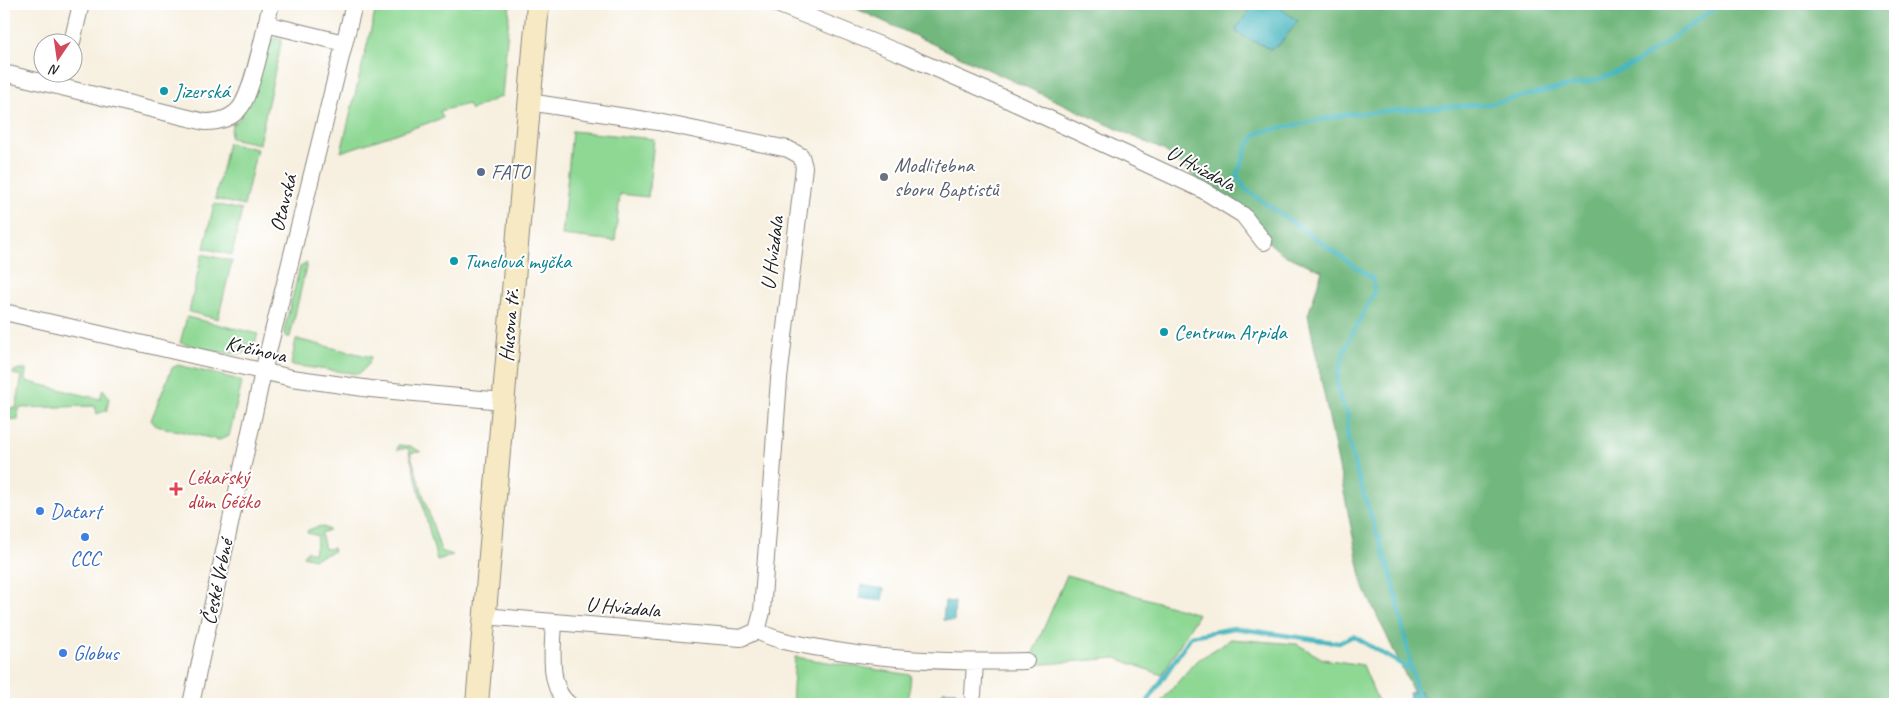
<svg xmlns="http://www.w3.org/2000/svg" width="1899" height="708" font-family="Caveat,sans-serif">
  <rect width="100%" height="100%" fill="#fff"/>
  <filter id="ink" filterUnits="userSpaceOnUse"><feTurbulence type="fractalNoise" baseFrequency=".02" numOctaves="2"/><feDisplacementMap in="SourceGraphic" scale="10" xChannelSelector="R" yChannelSelector="G"/><feConvolveMatrix kernelMatrix="1 2 1 2 8 2 1 2 1" color-interpolation-filters="sRGB"/></filter>
  <filter id="wash" filterUnits="userSpaceOnUse"><feTurbulence type="fractalNoise" baseFrequency=".0096" numOctaves="4" result="noise"/><feDisplacementMap in="SourceGraphic" scale="20" xChannelSelector="R" yChannelSelector="G"/><feGaussianBlur stdDeviation="1.12" result="paint"/><feColorMatrix in="noise" values="0 0 0 0 0 0 0 0 0 0 0 0 0 0 0 0 0 1.4 0 .05"/><feComposite in="paint" operator="in"/></filter>
  <g filter="url(#wash)">
    <rect width="100%" height="100%" fill="#f7f0e0"/>
    <path fill="#8ed894" stroke="#557a58" d="M 377,4 L 510,4 L 502,96 L 471,110 L 468,104 L 440,111 L 443,118 L 341,152 Z
      M 276,38 L 282,39 L 259,144 L 230,138 L 232,125 L 240,118 L 269,41 Z
      M 572,131 L 654,139 L 648,197 L 620,194 L 615,241 L 562,235 Z
      M 228,143 L 257,149 L 244,206 L 215,199 Z
      M 214,204 L 242,210 L 232,255 L 204,248 Z
      M 202,254 L 232,261 L 218,319 L 189,312 Z
      M 307,263 L 290,337 L 286,337 L 284,334 L 285,326 L 300,267 Z
      M 187,317 L 258,334 C 256,339 255,345 251,349 C 238,361 196,346 180,343 Z
      M 296,339 L 371,357 C 369,365 365,369 358,374 L 291,365 Z
      M 178,365 L 240,380 L 242,383 L 229,436 L 219,440 L 156,426 L 151,420 L 172,368 Z
      M 19,369 L 26,370 L 25,381 L 100,399 L 103,389 L 109,397 L 107,410 L 97,414 L 95,406 L 19,408 L 18,420 L 7,419 L 9,408 L 16,408 L 22,376 L 13,374 L 14,371 Z
      M 398,445 L 410,446 L 421,452 L 410,453 L 441,551 L 453,555 L 437,560 L 408,448 L 397,450 Z
      M 321,526 L 329,530 L 321,533 L 325,549 L 333,548 L 334,551 L 314,559 L 303,556 L 307,551 L 314,553 L 318,536 L 307,533 L 308,530 Z
      M 1067,575 L 1198,614 L 1162,675 L 1116,658 L 1033,665 L 1032,655 Z
      M 1231,639 L 1297,644 L 1323,659 L 1363,665 L 1379,704 L 1159,704 L 1195,662 Z
      M 795,657 L 911,675 L 908,704 L 792,704 Z"/>
    <path fill="#72b87e" stroke="#476a4d" d="M 846,4 L 1895,4 L 1895,704 L 1419,704 L 1363,586 L 1308,315 L 1322,271 L 1282,254 L 1165,151 Z"/>
    <path fill="#48b7bf" stroke="#326a6e" d="M 1254,4 L 1275,4 L 1298,21 L 1279,45 L 1270,49 L 1237,33 L 1236,29 Z
      M 861,585 L 884,589 L 882,601 L 859,598 Z
      M 945,601 L 955,602 L 954,621 L 943,620 Z
      M 943,691 L 956,691 L 955,704 L 943,704 Z
      M 1421,691 L 1426,704 L 1411,704 L 1409,693 Z"/>
    <g fill="none" stroke-linecap="round" stroke-linejoin="round">
      <path stroke="#48b7bf" stroke-width="4.5" d="M 1146,704 L 1191,636 L 1234,628 L 1339,643 L 1353,636 L 1411,670
        M 1419,704 L 1393,581 L 1357,474 L 1347,435 L 1348,416 L 1339,396 L 1337,378 L 1345,349 L 1374,292 L 1373,279 L 1245,189 L 1237,175 L 1248,145 L 1257,133 L 1348,114 L 1488,104 L 1600,79 L 1634,64 L 1721,4"/>
    </g>
  </g>
  <g filter="url(#ink)">
    <g fill="none" stroke-linecap="round" stroke-linejoin="round">
      <g stroke="#8a867e" stroke-width="18">
        <path id="street" d="M 777,4 L 900,53 L 1004,98 L 1201,189 L 1243,215 L 1264,242
          M 266,24 L 344,43
          M 72,42 L 81,4
          M 4,73 L 205,122 C 218,122 231,119 240,108 C 253,91 265,28 271,4
          M 4,312 L 292,378 L 371,389 L 503,401
          M 484,616 L 741,638 L 757,631 L 762,612 L 779,379 L 804,167 L 801,156 L 788,149 L 658,122 L 529,102
          M 554,622 C 553,646 547,688 569,704
          M 757,631 C 777,641 798,644 820,648 C 888,661 956,663 1026,661
          M 973,695 L 975,662
          M 191,704 L 263,372 L 354,4"/>
      </g>
      <g stroke="#8a867e" stroke-width="24">
        <path id="secondary" d="M 477,704 L 538,4"/>
      </g>
      <use href="#street" stroke="#fff" stroke-width="16"/>
      <use href="#secondary" stroke="#f6e9c3" stroke-width="22"/>
    </g>
  </g>
  <g fill="#0f9aa8" stroke="#fff" stroke-width="2">
    <circle cx="164" cy="91" r="5"/>
    <circle cx="454" cy="261" r="5"/>
    <circle cx="1164" cy="332" r="5"/>
  </g>
  <circle fill="#5c6f8a" stroke="#fff" stroke-width="2" cx="481" cy="172" r="5"/>
  <circle fill="#6b7280" stroke="#fff" stroke-width="2" cx="884" cy="177" r="5"/>
  <path fill="#e0444e" stroke="#fff" stroke-width="2" d="M173.5 481.5h5v5h5v5h-5v5h-5v-5h-5v-5h5z"/>
  <g fill="#3f7fe0" stroke="#fff" stroke-width="2">
    <circle cx="40" cy="511" r="5"/>
    <circle cx="85" cy="537" r="5"/>
    <circle cx="63" cy="653" r="5"/>
  </g>
  <g text-anchor="middle" stroke-width="4" stroke-linejoin="round" paint-order="stroke">
    <g font-size="21" fill="#0d838f" stroke="#fff" text-anchor="start">
      <text x="174" y="98">Jizerská</text>
      <text x="464" y="268">Tunelová myčka</text>
      <text x="1174" y="339">Centrum Arpida</text>
    </g>
    <g font-size="21" fill="#5b616d" stroke="#fff" text-anchor="start">
      <text x="894" y="172">Modlitebna<tspan x="894" dy="24">sboru Baptistů</tspan></text>
    </g>
    <g font-size="21" fill="#1c1c1c" stroke="#fff">
      <text transform="translate(1201 168) rotate(28)" y="7">U Hvízdala</text>
      <text transform="translate(283 203) rotate(-76)" y="7">Otavská</text>
      <text transform="translate(772 253) rotate(-83)" y="7">U Hvízdala</text>
      <text transform="translate(509 325) rotate(-85)" y="7">Husova tř.</text>
      <text transform="translate(256 349) rotate(13)" y="7">Krčínova</text>
      <text transform="translate(217 582) rotate(-78)" y="7">České Vrbné</text>
      <text transform="translate(623 607) rotate(5)" y="7">U Hvízdala</text>
    </g>
    <g font-size="21" fill="#4e5e75" stroke="#fff" text-anchor="start">
      <text x="491" y="179">FATO</text>
    </g>
    <g font-size="21" fill="#be3a42" stroke="#fff" text-anchor="start">
      <text x="187" y="484">Lékařský<tspan x="187" dy="24">dům Géčko</tspan></text>
    </g>
    <g font-size="21" fill="#366cbe" stroke="#fff" text-anchor="start">
      <text x="50" y="518">Datart</text>
      <text x="85" y="565" text-anchor="middle">CCC</text>
      <text x="73" y="660">Globus</text>
    </g>
  </g>
  <rect width="1899" height="708" fill="none" stroke="#fff" stroke-width="20"/>
  <g transform="translate(58 58) rotate(193)"><circle r="24" fill="#ffffff" stroke="#a4a4a4"/>
  <path d="M0-4L9 19L0 12L-9 19Z" fill="#d1495b"/>
  <text y="-8" font-size="14" font-weight="bold" text-anchor="middle" fill="#1c1c1c">N</text>
  </g>
</svg>
